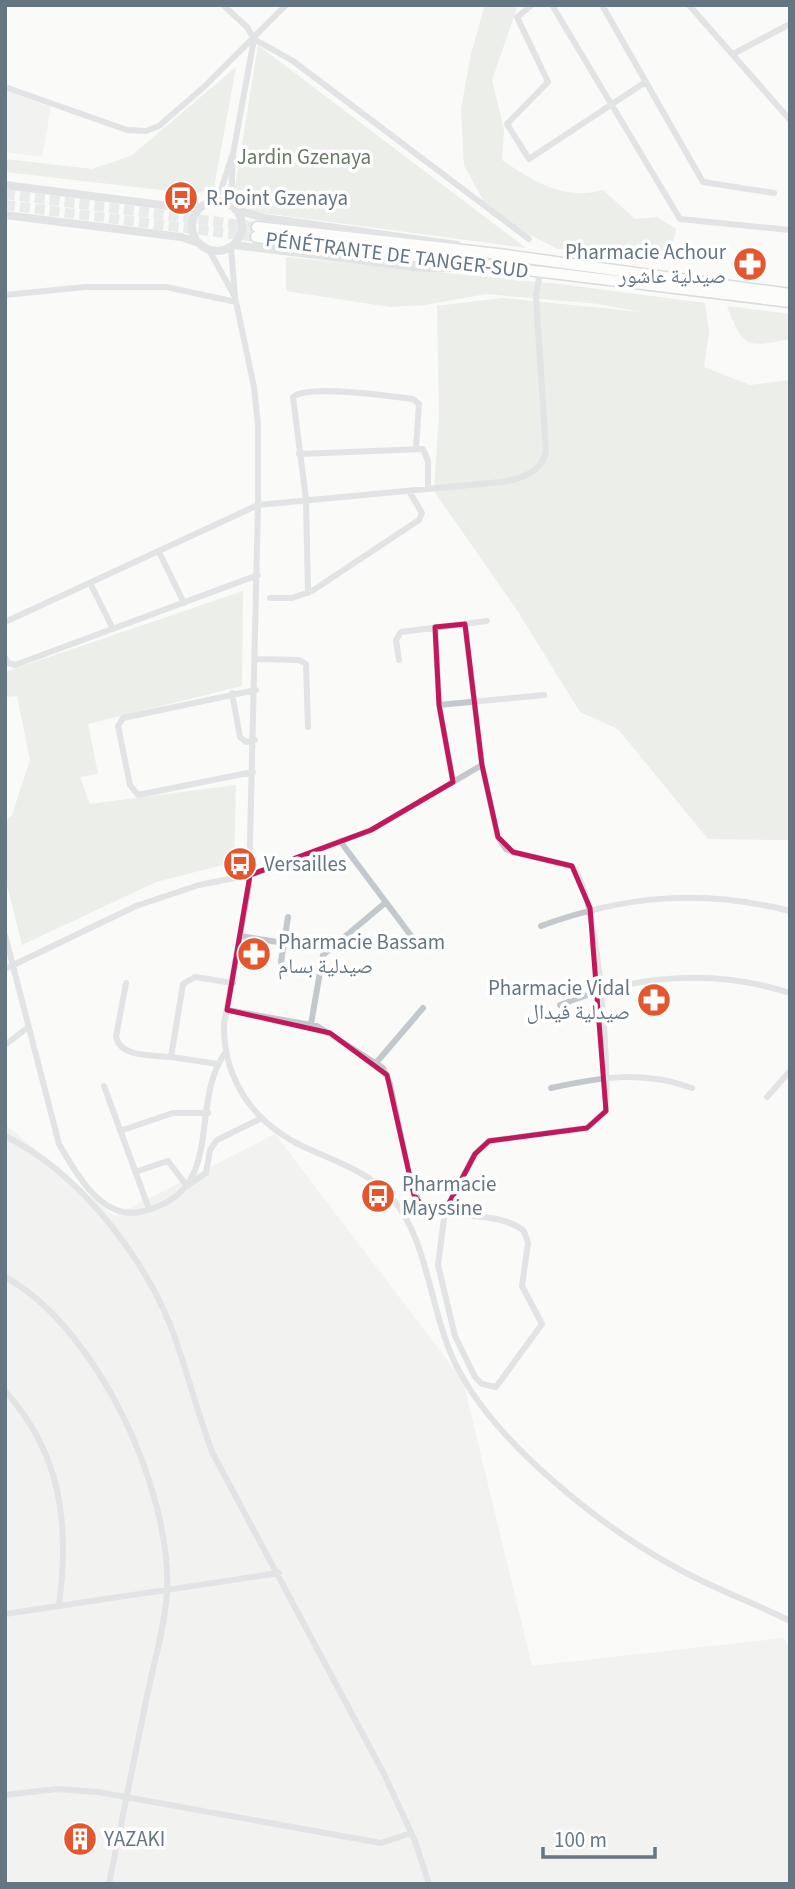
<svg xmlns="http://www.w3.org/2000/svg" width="795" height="1889" font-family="'Source Sans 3','Noto Naskh Arabic',sans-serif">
  <rect width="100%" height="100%" fill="#fafaf8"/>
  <path fill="#e8e9e9" d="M 5,90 L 51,107 L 42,157 L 5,152 Z
    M 5,1124 L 114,1216 L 275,1134 L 463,1381 L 532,1666 L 784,1638 L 790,1648 L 790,1884 L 5,1884 Z"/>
  <path fill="#dadfd7" d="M 485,5 L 518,5 L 492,80 L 504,130 L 502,160 C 534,182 564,201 603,190 L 635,219 L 657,217 L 676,229 L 670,257 L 616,251 L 558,249 L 491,215 L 464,165 L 461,109 L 471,54 Z
    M 258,45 L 526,248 L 249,211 L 234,194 Z
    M 236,67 L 214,187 L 196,194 L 5,172 L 5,159 L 92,169 L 131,156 Z
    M 286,257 L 559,284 L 705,303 L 709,332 L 704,367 L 750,385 L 790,380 L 790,840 L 708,839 L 618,729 L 580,712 L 517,610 L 434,491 L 439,414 L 437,306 L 503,298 L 641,312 L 600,304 L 486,294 L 425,305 L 390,307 L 286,291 Z
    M 727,306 L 790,314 L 790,339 C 747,347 744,350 727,306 Z
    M 243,591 L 242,686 L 88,724 L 98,774 L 80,777 L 90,804 L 236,785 L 234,862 L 156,882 L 22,945 L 5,877 L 5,821 L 12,815 L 30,760 L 17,696 L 5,697 L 5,672 Z"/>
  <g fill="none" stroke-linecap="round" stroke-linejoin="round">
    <path stroke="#d5d9db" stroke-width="10" stroke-dasharray="10 5" stroke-linecap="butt" d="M 5,194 L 257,227
      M 5,205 L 256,237"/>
    <g stroke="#b4b9bd" stroke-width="13">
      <path id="trunk" d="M 257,227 L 498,254 L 790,294
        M 256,237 L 790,302"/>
    </g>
    <path stroke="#c3c8cc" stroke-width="6" d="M 223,5 L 247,27 L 254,39 L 293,61 L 529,239
      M 532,5 L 517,17 L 548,82 L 507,124 L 529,159 L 644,83
      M 552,5 L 680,219 L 790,230
      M 602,5 L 703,182 L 774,193
      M 689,5 L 790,120
      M 733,54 L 790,24
      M 5,87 L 127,130 L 146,131 L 159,126 L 205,86 L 286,5
      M 213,201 L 221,190 L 232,156
      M 231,206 L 233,154 L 254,39
      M 231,247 L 235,297 L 254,387 L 258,425 L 258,505 L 249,885 L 224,1024 C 223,1083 257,1127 311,1150 C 340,1163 370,1173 392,1198 C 429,1241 430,1313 456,1365 C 494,1442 600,1526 675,1567 C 712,1588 752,1602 790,1621
      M 209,250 L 235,297
      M 5,295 L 85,287 L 166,287 L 236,302
      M 299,454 L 423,449 L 428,461 L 428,489
      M 159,552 L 184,603
      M 91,585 L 113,629
      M 308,593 L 306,499 L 293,397 C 309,384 390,396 413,399 L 419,404 L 416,448
      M 270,598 L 292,598 L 312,591 L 419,520 L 422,513 L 409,491
      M 5,622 L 258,505 L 501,482 C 520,479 541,473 546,452 L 536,295 L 540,273
      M 435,627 L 439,705 L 453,782
      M 5,658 L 8,663 L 15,665 L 258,575
      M 257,659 L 299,660 L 306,664 L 308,727
      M 399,660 L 396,640 L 401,632 L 487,621
      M 232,693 L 240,737 L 246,742 L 255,740
      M 439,705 L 544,695
      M 253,772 L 138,795 L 130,785 L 118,726 L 123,718 L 256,690
      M 340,841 L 415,941
      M 541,926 C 625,895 702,889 790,911
      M 5,935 L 59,1144 C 75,1172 101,1220 140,1212 C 229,1193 187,1107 225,1053
      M 240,936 L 284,943
      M 281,962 L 288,917
      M 5,969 L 136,906 L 199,885 L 250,875 L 371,830 L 482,765
      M 126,983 L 116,1037 C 121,1058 153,1055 171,1057
      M 560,1005 C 634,975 713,968 790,993
      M 227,1010 L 317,1026 L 383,1068 L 390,1084 L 410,1179 L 419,1203 C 449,1223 495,1208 524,1231 L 528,1243 L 522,1286 L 542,1324 L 496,1387 L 482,1384 L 475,1377 L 455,1336 L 438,1265 L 445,1211 L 475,1154 L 489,1141 L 587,1128 L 606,1111 C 609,1068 599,894 572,866 L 513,852 L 506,849 L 498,837 L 482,765 L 465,624
      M 311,1024 L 323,955 L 385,903
      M 5,1045 L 27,1028
      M 376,1063 L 423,1008
      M 218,1064 L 171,1057 L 183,984 L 195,977 L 233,983
      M 104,1086 L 149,1209
      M 551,1088 C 601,1077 643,1070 692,1088
      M 767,1097 L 790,1071
      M 120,1131 L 173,1113 L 208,1113
      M 5,1136 C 77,1171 142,1254 171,1327 C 187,1369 197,1413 213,1454 L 384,1774 L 415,1841 L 429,1884
      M 135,1172 L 168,1161 L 187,1186 L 206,1173 L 210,1150 L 217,1140 L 260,1119
      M 5,1277 C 97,1327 172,1490 167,1592 C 165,1626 154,1662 147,1696 C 134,1759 122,1821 109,1884
      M 5,1391 C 61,1453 70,1524 59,1604
      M 5,1614 L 279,1573
      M 5,1795 L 57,1789 L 98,1792 L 381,1843 L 411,1833"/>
    <path stroke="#c3c8cc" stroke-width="8" d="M 5,185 L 185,208 L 201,207
      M192 226a25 25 0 1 1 50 0a25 25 0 1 1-50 0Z
      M 236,210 L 265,218 L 457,245
      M 5,215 L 181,237 L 199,243
      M 234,245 L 423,268 L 485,268"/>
    <use href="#trunk" stroke="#fff" stroke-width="10"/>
  </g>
  <path d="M0 0H795V1889H0ZM 465,624 L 482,765 L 498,837 L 513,852 L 572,866 L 590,908 L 606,1111 L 587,1128 L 489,1141 L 475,1154 L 445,1211 L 422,1206 L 414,1195 L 387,1075 L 330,1033 L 227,1010 L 250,875 L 371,830 L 453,782 L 439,705 L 435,627 Z" fill="#fafaf8" fill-opacity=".55" fill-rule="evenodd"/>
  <path fill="none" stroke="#c2185b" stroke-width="5" stroke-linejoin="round" d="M 465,624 L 482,765 L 498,837 L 513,852 L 572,866 L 590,908 L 606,1111 L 587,1128 L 489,1141 L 475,1154 L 445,1211 L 422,1206 L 414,1195 L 387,1075 L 330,1033 L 227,1010 L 250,875 L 371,830 L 453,782 L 439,705 L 435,627 Z"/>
  <defs>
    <g id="bus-disc" transform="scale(1.75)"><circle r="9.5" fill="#e4572e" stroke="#fff"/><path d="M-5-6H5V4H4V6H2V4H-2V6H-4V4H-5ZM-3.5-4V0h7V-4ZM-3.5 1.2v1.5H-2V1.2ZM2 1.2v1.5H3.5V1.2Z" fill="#fff"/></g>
    <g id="pharmacy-disc" transform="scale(1.75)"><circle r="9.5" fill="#e4572e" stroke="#fff"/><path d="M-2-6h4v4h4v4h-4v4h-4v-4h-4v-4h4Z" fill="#fff"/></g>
    <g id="building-disc" transform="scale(1.75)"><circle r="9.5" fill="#e4572e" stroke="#fff"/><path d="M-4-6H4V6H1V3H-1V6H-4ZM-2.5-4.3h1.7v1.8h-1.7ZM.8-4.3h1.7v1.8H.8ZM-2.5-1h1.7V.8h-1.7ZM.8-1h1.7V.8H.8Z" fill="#fff"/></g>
  </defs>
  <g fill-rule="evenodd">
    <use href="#bus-disc" x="181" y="198"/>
    <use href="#pharmacy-disc" x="750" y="264"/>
    <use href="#bus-disc" x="240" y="864"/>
    <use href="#pharmacy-disc" x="254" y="954"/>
    <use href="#pharmacy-disc" x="654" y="1000"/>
    <use href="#bus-disc" x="378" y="1196"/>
    <use href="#building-disc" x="80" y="1839"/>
  </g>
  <g text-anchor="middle" stroke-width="7" stroke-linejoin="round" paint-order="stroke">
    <g font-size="21" fill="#687a64" stroke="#fff">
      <text x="304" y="164">Jardin Gzenaya</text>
    </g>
    <g font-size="21" fill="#657683" stroke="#fff" text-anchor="start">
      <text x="206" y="205">R.Point Gzenaya</text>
      <text x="726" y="259" text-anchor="end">Pharmacie Achour<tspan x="726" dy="24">صيدلية عاشور</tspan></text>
      <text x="264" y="871">Versailles</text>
      <text x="278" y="949">Pharmacie Bassam<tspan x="278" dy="24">صيدلية بسام</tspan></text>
      <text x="630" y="995" text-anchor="end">Pharmacie Vidal<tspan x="630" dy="24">صيدلية فيدال</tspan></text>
      <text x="402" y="1191">Pharmacie<tspan x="402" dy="24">Mayssine</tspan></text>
      <text x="104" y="1846">YAZAKI</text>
    </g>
    <g font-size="21" fill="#657683" stroke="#fff">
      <text transform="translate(397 255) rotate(7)" y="7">PÉNÉTRANTE DE TANGER-SUD</text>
    </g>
  </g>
  <rect width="795" height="1889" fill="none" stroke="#657683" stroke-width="14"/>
  <path d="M543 1847v10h112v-10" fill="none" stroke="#657683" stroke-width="3.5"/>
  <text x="554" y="1847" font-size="21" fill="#657683" stroke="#ffffff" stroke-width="5" paint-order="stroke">100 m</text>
</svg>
